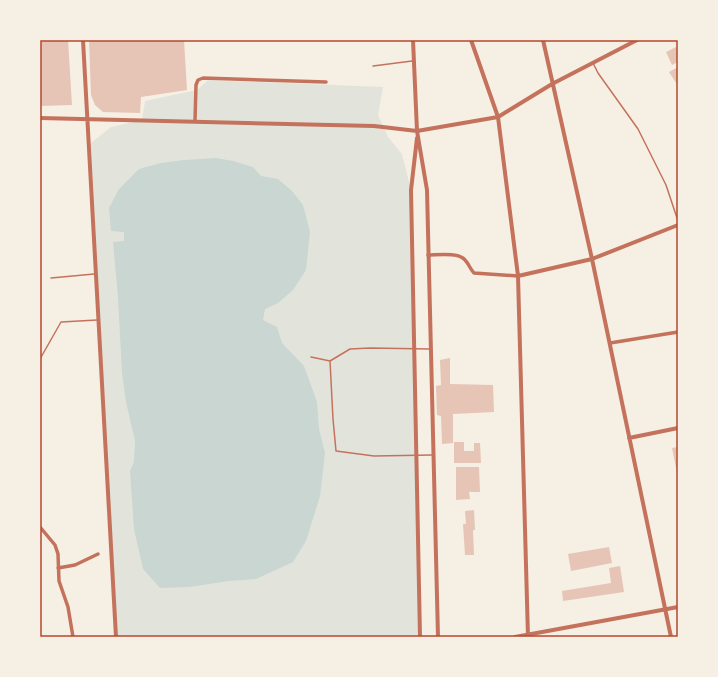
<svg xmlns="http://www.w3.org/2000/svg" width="718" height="677" font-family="Commissioner,sans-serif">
  <rect width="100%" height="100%" fill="#f6efe4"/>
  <path fill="#e2e4dc" d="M 208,80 L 383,87 L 378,115 L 388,137 L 402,154 L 411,190 L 420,637 L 116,637 L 91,143 L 111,127 L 142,120 L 145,101 L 197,90 Z"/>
  <path fill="#c9d6d2" d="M 216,158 L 233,161 L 253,167 L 261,176 L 278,179 L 292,191 L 303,205 L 310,232 L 306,270 L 293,290 L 278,303 L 265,309 L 263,320 L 277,327 L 282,343 L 304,366 L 317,402 L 319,429 L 325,453 L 320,496 L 306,541 L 293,562 L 256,579 L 229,581 L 189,587 L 160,588 L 143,569 L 134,529 L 130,471 L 134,462 L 135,441 L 126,402 L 122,373 L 118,297 L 113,242 L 124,241 L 124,232 L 111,231 L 109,208 L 119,189 L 139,169 L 161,163 L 184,160 Z"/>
  <path fill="#e6c5b7" d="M 40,40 L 68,40 L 72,105 L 40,106 Z
    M 89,40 L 184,40 L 187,90 L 141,97 L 140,113 L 103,112 L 95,105 L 91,95 Z
    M 676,47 L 677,49 L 678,48 L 678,62 L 672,65 L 666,52 Z
    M 678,67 L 678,86 L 669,72 Z
    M 450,358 L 450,384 L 493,385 L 494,412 L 453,414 L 453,443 L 442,444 L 441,416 L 437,415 L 436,386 L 441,385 L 440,360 Z
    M 454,442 L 464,442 L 464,451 L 474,451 L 474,443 L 480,443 L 481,463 L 454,463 Z
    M 678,447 L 678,473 L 677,473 L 672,448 Z
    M 456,467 L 479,467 L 480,492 L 469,492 L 470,499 L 456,500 Z
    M 474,510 L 475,530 L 473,530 L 474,555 L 465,555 L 463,524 L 466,524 L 465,511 Z
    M 609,547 L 612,563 L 571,571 L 568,554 Z
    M 620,566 L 624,592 L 563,601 L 562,591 L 611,583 L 609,568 Z"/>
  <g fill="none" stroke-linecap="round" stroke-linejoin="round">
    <path stroke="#c5725c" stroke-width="1.5" d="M 593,63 L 598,73 L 638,129 L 666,185 L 678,221
      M 373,66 L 412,61
      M 51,278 L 94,274
      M 430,349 L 370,348 L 350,349 L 330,361 L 333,419 L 336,451 L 374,456 L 432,455
      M 311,357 L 330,361
      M 40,359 L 61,322 L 97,320"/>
    <path stroke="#c5725c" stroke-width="3.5" d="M 195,121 L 196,85 L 198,80 L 203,78 L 326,82
      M 428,255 C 437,255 459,252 465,260 C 469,264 470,269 474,273 L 518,276
      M 610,343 L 678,332
      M 40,527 L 55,545 L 58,554 L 59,581 L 68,607 L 73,637
      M 58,568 L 75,565 L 98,554"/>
    <path stroke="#c5725c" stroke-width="4" d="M 83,40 L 116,637
      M 413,40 L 417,131 L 427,190 L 438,637
      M 471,40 L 498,117 L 518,276 L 528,637
      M 543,40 L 592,259 L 671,637
      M 40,118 L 374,126 L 417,131 L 498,117 L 552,84 L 637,40
      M 417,138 L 411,190 L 420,637
      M 518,276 L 592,259 L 678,225
      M 629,438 L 678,428
      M 515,637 L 678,607"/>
  </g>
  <rect width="718" height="677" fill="none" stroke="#f6efe4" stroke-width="82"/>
  <rect x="41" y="41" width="636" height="595" fill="none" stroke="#b5482f" stroke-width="1.5"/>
</svg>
